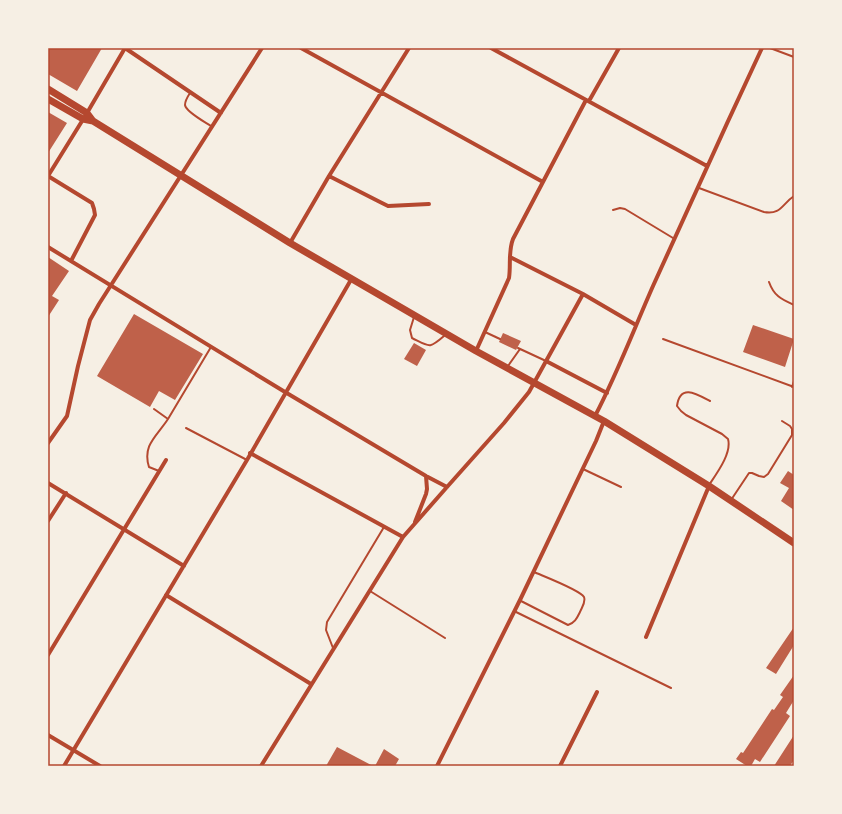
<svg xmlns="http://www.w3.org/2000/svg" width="842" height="814" font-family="'Source Sans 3',sans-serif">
  <rect width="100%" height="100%" fill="#f6efe4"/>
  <path fill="#bf614a" d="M 48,48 L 102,48 L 77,91 L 48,74 Z
    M 48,112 L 67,123 L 48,153 Z
    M 48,257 L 69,271 L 52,296 L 59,300 L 48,317 Z
    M 134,314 L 203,354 L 175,400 L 159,391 L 150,407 L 97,376 Z
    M 753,325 L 794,339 L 785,367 L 743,352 Z
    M 503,333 L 521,341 L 516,350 L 499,342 Z
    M 414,343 L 426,350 L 417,366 L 404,359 Z
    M 788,471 L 794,475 L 794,510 L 781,501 L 789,488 L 780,483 Z
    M 794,627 L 794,645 L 776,674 L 766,668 Z
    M 794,675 L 794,700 L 786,713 L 790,716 L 760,762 L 755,759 L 751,766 L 747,766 L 736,759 L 741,752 L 743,753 L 772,709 L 774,710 L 783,697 L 780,695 Z
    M 794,735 L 794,760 L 790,766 L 774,766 Z
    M 337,747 L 373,766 L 341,766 L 338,765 L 337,766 L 326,766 Z
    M 384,749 L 399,759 L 395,766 L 375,766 Z"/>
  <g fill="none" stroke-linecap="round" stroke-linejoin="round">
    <path stroke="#b5482f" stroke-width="2" d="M 770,48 L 794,57
      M 190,93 C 188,96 185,101 185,105 C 186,112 205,122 211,126
      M 699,188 L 764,212 C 781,215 782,204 794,196
      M 613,210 L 620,208 L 625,209 L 673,238
      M 769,282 C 774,296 781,299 794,305
      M 414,317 L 410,330 L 412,338 C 430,347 429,349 444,336
      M 485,332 L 500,339
      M 663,339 L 794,387
      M 518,348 L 546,361
      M 508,366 L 520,349
      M 792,387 L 794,381
      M 154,409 L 168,419 L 211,347
      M 186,428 L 247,460
      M 583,469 L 621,487
      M 159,471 L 149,467 C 142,445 157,436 168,419
      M 709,485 C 717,473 732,453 728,439 L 722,434 L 686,415 L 681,411 L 677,406 C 680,383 697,394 710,401
      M 731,500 L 749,473 L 752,473 L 759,476 L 764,477 L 768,474 L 792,435 L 792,429 L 790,426 L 782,421
      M 370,591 L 445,638
      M 521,601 L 568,625 C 575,623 577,618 580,612 C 582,607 586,602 584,597 C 580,590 543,576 534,572
      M 514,611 L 671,688
      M 333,648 L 326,630 L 327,622 L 384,527"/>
    <path stroke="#b5482f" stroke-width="4" d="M 125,48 L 221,113
      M 301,48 L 543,182
      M 491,48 L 707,166
      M 589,101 L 619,48
      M 48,176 L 87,113 L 125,48
      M 48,176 L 92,203 L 94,209 L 95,215 L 71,261
      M 329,176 L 380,202 L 388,206 L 429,204
      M 290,243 L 329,176 L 409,48
      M 48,247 L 285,392 L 426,476 L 447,487
      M 510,257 L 583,294
      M 476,351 L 509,278 C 511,265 508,252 513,239 L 586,100
      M 546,361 L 607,393
      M 595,416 C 617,374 634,329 653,286 C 689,206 725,127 762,48
      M 48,443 L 67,416 L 78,366 L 90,320 L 99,304 L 262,48
      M 250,453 L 403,537
      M 48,483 L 184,566
      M 48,521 L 66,493
      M 415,522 L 426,494 L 427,489 L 426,476
      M 166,595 L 311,684
      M 646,637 L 709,486
      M 48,655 L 166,460
      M 48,735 L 100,766
      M 64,766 L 247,460 L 352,278
      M 261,766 L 403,537 L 447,487 L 504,423 L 529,392 L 583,294 L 636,325
      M 437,766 L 520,600 L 596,441 L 604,421
      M 560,766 L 597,692"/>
    <path stroke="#b5482f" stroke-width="7" d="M 48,89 L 87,113 L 93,121 L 290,243 L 476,351 L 604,421 L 709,486 L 794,543
      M 48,99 L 83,119 L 93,121"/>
  </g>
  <rect width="842" height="814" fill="none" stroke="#f6efe4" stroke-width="98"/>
  <rect x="49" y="49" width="744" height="716" fill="none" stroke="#b5482f" stroke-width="1.5"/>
</svg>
